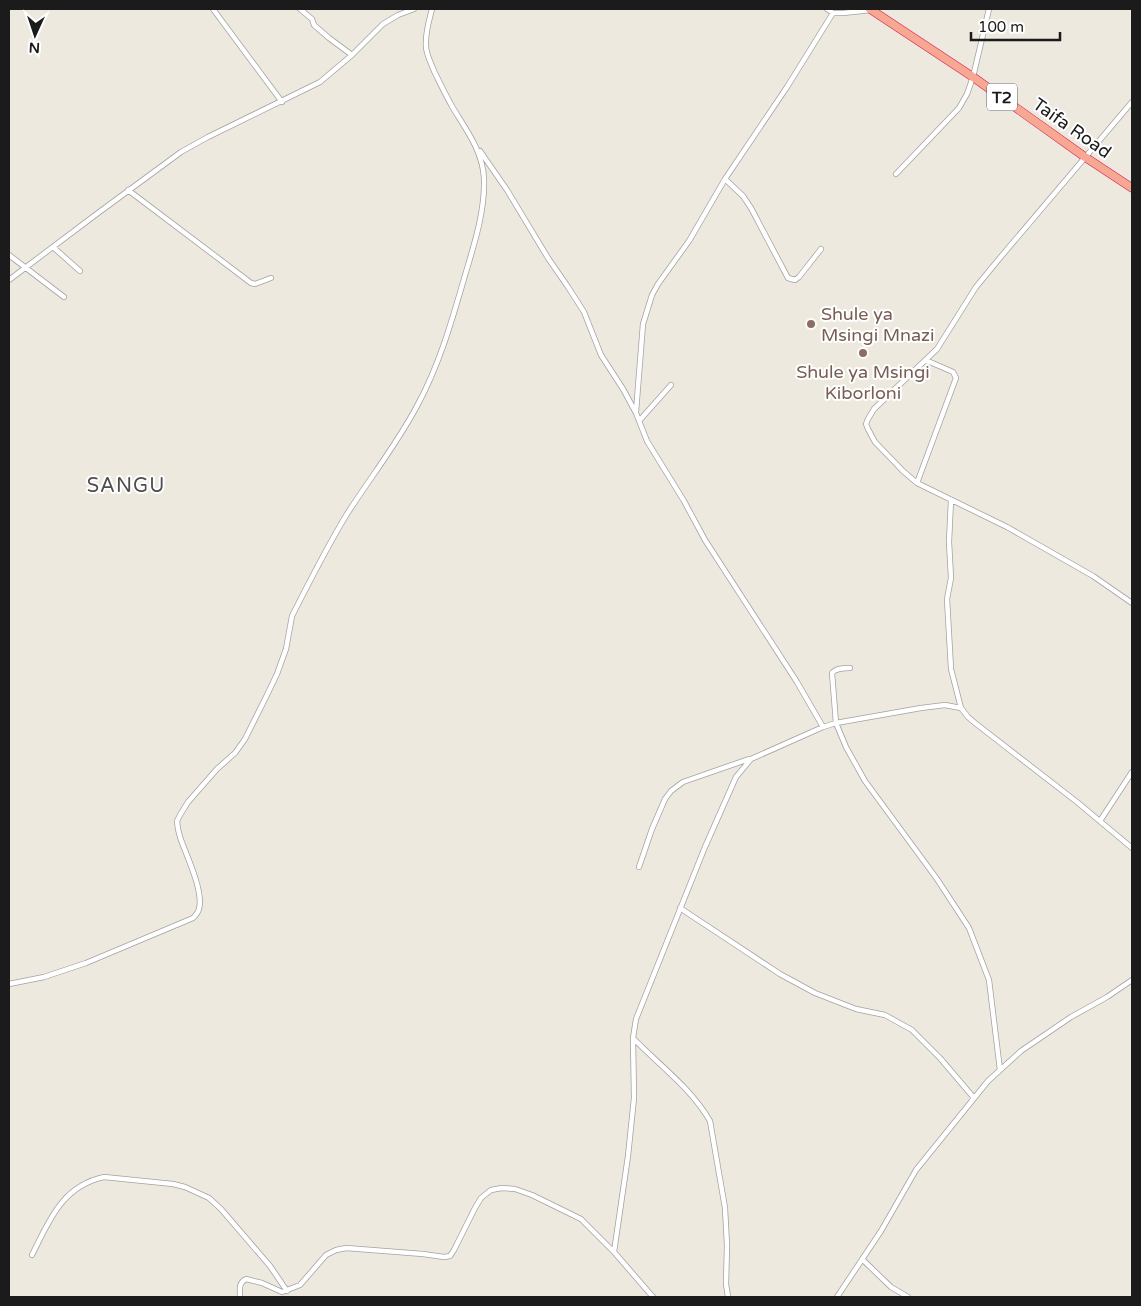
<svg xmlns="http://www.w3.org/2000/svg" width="1141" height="1306" font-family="'Varela Round',sans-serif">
  <rect width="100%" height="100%" fill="#ede9df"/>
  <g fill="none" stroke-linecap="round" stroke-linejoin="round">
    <g stroke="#a2a2a2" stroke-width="6">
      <path id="minor" d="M 213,9 L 282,102
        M 300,9 L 312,19 L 314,25 L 329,38 L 352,55
        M 827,9 L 833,13 L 843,13 L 871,10
        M 1132,102 L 999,259 L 976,287 L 937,349 L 874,409 L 868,419 L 866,424 L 868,429 L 875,442 L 903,471 L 917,483 L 1007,527 L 1093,576 L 1132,603
        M 480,151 L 507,190 L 548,258 L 568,287 L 584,312 L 601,355 L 623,389 L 636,413 L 647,441 L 684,501 L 705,540 L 797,682 L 823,727
        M 896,174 L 959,108 L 967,94 L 973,77 L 989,9
        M 725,179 L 743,196 L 751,208 L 788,278 L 795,280 L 799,277 L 821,249
        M 128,190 L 251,283 L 255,284 L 271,278
        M 53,247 L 80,271
        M 9,255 L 64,297
        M 9,280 L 98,213 L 181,152 L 208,137 L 320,82 L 352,55 L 383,24 L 398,15 L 414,9
        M 636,412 L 643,324 L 652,295 L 658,284 L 689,241 L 725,179 L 787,87 L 833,13
        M 639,421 L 671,385
        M 917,483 L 956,378 L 953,372 L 930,362 L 925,361
        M 951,500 L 949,542 L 951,578 L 947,599 L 951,669 L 961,708
        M 850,668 C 844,668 836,668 832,673 L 836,723 L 846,747 L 865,781 L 937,879 L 969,928 L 989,980 L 1000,1070
        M 1100,821 L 1132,772
        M 639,867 L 652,829 L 665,799 L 671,791 L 683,782 L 749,759
        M 680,908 L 780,974 L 815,993 L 856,1009 L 885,1015 L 912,1030 L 940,1058 L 974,1098
        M 9,984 L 44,977 L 86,963 L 193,918 C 196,915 198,913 199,909 C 204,891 186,855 180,837 L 178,829 L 177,821 L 180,815 L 188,802 L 217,769 L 235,753 L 245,739 L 266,697 L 277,674 L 286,649 L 292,616 L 295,610 C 312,577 328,545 347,514 C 370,478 397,444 417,406 C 440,364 453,317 466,272 C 475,242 485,210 484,179 C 483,152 467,131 453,108 C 446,96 440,83 434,71 C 431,63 426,54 426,46 C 425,33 429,21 432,9
        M 633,1038 C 659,1065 691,1088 710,1121 L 725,1208 L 727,1245 L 726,1284 L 728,1297
        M 614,1252 L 628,1156 L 634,1098 L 633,1038 L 636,1019 L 705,847 L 736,777 L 751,759 L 823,727 L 836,723 L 921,708 L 945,705 L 961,708 L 968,717 L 975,723 L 1077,802 L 1132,848
        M 32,1255 C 49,1221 62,1186 104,1177 L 173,1184 L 185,1187 L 209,1198 L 221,1209 L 270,1266 L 287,1291
        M 862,1259 L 891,1287 L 908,1297
        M 240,1297 C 240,1290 238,1283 246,1279 L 262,1283 L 282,1292 L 300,1285 L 326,1255 L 336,1250 L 346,1248 L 423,1254 L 444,1257 L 450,1256 L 454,1250 L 475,1208 L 481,1198 L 491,1190 L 502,1188 L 515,1189 L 532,1195 L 581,1219 L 614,1252 L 653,1297
        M 837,1297 L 881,1231 L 916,1170 L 988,1081 L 1021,1051 L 1071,1017 L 1107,997 L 1132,980"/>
    </g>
    <g stroke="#e11658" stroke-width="9">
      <path id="trunk" d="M 870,9 L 973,77 L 1085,157 L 1132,188"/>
    </g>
    <use href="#minor" stroke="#fff" stroke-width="4.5"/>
    <use href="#trunk" stroke="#f6a892" stroke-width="8"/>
  </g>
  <g fill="#8d6e63" stroke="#fff" stroke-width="2">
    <circle cx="811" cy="324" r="5"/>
    <circle cx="863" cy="353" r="5"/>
  </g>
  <g text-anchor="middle" stroke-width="4" stroke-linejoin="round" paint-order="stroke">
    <rect fill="#fff" stroke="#5f5f5f" stroke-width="1" x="987" y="83.5" width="30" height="27" rx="4"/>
    <g font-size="16" font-weight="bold" fill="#1b1b1b">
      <text x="1002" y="103">T2</text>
    </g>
    <g font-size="18" fill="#1b1b1b" stroke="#fff">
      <text transform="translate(1072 128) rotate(35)" y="6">Taifa Road</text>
    </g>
    <g font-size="18" fill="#785e54" stroke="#fff" text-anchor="start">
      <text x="821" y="320">Shule ya<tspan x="821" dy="21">Msingi Mnazi</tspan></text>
      <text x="863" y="378" text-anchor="middle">Shule ya Msingi<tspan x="863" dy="21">Kiborloni</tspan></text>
    </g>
    <g font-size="20" letter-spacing="1" fill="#4e4e4e" stroke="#fff">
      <text x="126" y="492">SANGU</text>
    </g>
  </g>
  <rect width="1141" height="1306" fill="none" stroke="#1b1b1b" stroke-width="20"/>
  <g transform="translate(35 35) rotate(183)" stroke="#ffffff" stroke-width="4" paint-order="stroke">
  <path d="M0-4L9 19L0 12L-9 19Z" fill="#1b1b1b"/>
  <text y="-8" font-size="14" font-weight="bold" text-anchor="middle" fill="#1b1b1b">N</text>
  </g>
  <path d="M971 32v8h89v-8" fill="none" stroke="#1b1b1b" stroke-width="2.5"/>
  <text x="978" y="32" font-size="15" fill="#1b1b1b" stroke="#ffffff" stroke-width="4" paint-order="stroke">100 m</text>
</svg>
